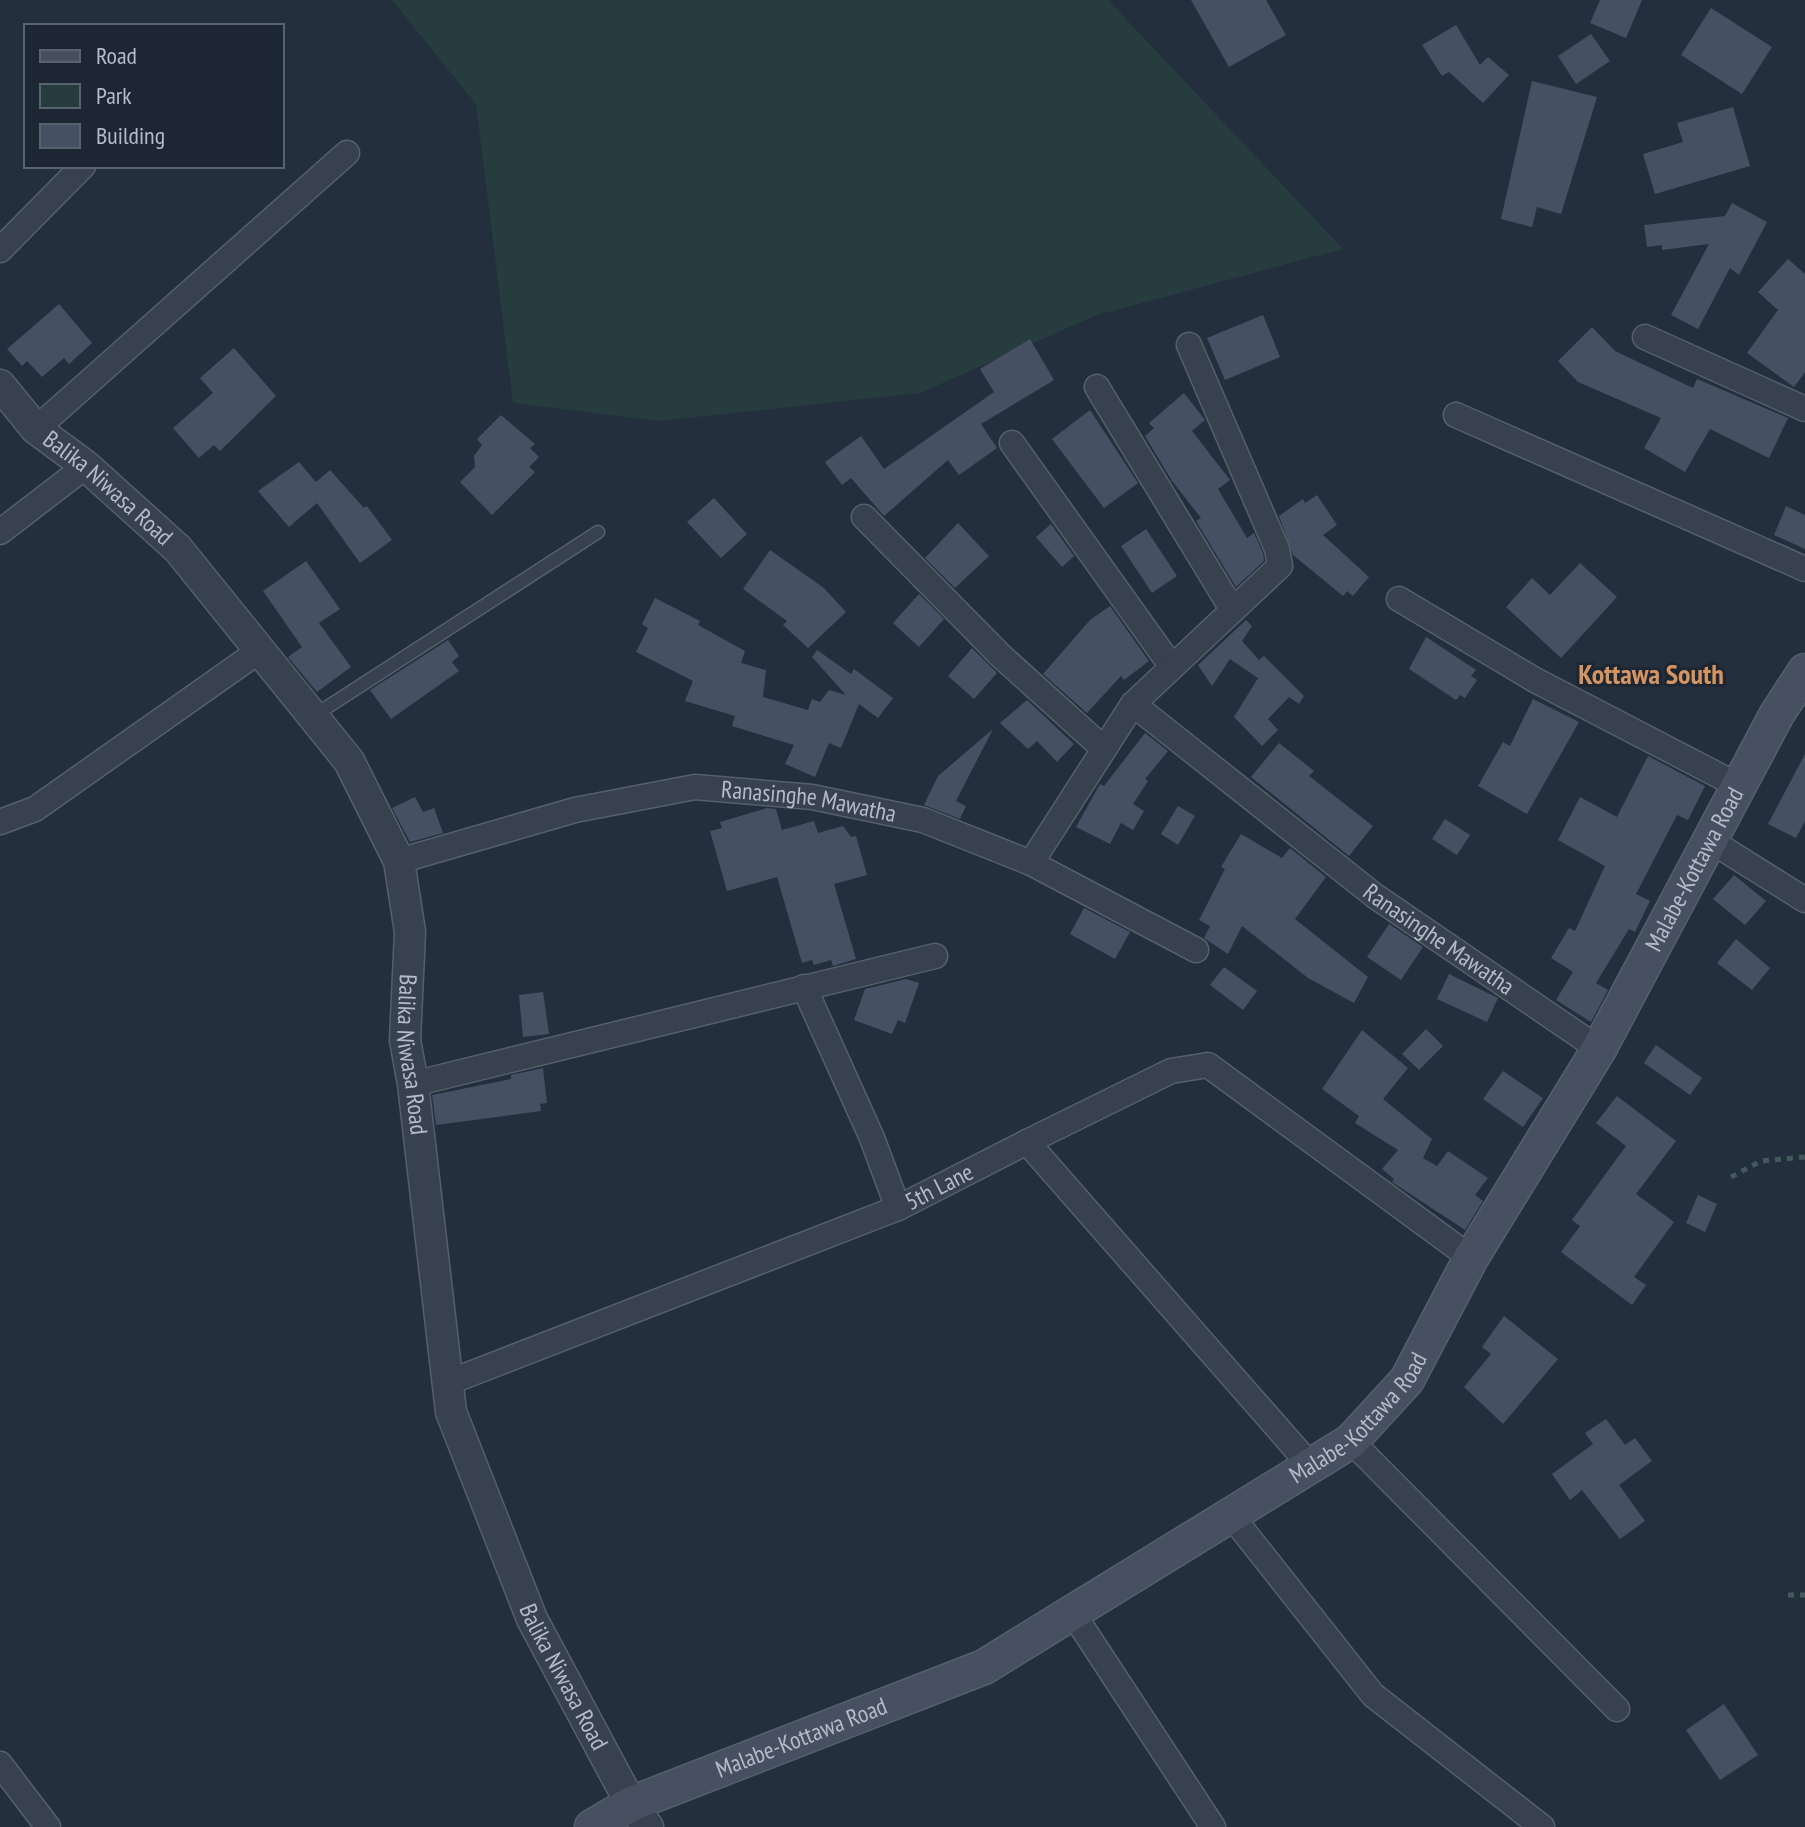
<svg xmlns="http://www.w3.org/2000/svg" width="1805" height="1827" font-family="'PT Sans Narrow',sans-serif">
  <rect width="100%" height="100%" fill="#242f3e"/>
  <path fill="#263c3f" d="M 392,0 L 1108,0 L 1343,249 L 1097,315 L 920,393 L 658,421 L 513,403 L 476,104 Z"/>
  <path fill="#455162" d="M 1191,0 L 1266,0 L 1286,35 L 1229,67 Z
    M 1600,0 L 1642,0 L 1626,38 L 1590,23 Z
    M 1711,8 L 1772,47 L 1742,94 L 1681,55 Z
    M 1456,25 L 1480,65 L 1488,57 L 1509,75 L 1483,103 L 1449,72 L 1442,76 L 1422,45 Z
    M 1591,34 L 1610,61 L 1576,84 L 1558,56 Z
    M 1532,81 L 1597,97 L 1561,214 L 1537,207 L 1532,227 L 1501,219 Z
    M 1733,107 L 1750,166 L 1655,194 L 1643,154 L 1683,142 L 1677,123 Z
    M 1732,203 L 1767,222 L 1739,275 L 1730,268 L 1698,329 L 1671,315 L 1709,244 L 1662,250 L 1662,245 L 1647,247 L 1644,225 L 1725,216 Z
    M 1788,259 L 1805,274 L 1805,372 L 1794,387 L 1747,353 L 1778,310 L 1758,292 Z
    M 59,304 L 92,343 L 69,364 L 64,358 L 42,377 L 27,361 L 22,366 L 7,349 Z
    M 1263,315 L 1280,357 L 1225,380 L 1207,338 Z
    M 1592,327 L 1615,351 L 1693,388 L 1697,379 L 1788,418 L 1769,458 L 1710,429 L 1685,472 L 1644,448 L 1661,418 L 1578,382 L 1558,361 Z
    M 1030,339 L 1054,380 L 981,424 L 997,448 L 959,475 L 948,460 L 884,516 L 851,478 L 842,485 L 825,462 L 861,436 L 884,469 L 994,392 L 980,369 Z
    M 234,348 L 276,396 L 220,451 L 214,445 L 199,458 L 173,428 L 213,393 L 200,378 Z
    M 1184,393 L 1205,420 L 1192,431 L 1230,480 L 1218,489 L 1247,538 L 1254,533 L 1263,553 L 1264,561 L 1236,587 L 1196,521 L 1201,518 L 1172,481 L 1145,436 L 1154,428 L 1149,423 Z
    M 1090,410 L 1138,483 L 1104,508 L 1052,439 Z
    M 501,415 L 535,444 L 530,448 L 539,457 L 529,467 L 535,472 L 492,515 L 460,482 L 475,467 L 474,456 L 482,445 L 477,439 Z
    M 299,462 L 316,482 L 330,470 L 364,508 L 367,506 L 392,540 L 360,563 L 317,503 L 289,527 L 258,491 Z
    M 1317,495 L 1337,525 L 1323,535 L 1369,577 L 1353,596 L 1347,591 L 1343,596 L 1293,555 L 1279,516 L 1303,499 L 1305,503 Z
    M 714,498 L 747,534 L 721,558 L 687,522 Z
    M 1786,506 L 1805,515 L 1805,549 L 1774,535 Z
    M 958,523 L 989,556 L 955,588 L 925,558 Z
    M 1051,524 L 1074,556 L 1062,567 L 1036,537 Z
    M 1146,529 L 1177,576 L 1152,593 L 1121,546 Z
    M 770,550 L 824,588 L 846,612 L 808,648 L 783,625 L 787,621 L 743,589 Z
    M 306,561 L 340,609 L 319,623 L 351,667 L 317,692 L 288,657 L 302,647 L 263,591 Z
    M 1580,563 L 1617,597 L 1561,658 L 1506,607 L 1532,578 L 1550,595 Z
    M 919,594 L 944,619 L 919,647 L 893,623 Z
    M 655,598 L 700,621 L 698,625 L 745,651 L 741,663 L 766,670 L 763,697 L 808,710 L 812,699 L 820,702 L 829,690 L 846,695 L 812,657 L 817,650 L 851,674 L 854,669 L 893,698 L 878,718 L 859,704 L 841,748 L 829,743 L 815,777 L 785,764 L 794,745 L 732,726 L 735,716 L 685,701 L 693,681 L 636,652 L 648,628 L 642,624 Z
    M 1110,606 L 1149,661 L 1124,680 L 1121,676 L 1087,713 L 1043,674 L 1090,620 Z
    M 1246,620 L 1252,626 L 1242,641 L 1259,660 L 1264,656 L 1304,696 L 1299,704 L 1289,697 L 1268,719 L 1278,730 L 1262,746 L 1234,717 L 1258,678 L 1230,659 L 1212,686 L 1198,665 Z
    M 1426,637 L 1476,670 L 1471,676 L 1477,680 L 1465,698 L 1460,695 L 1456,700 L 1409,669 Z
    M 448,640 L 459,656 L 452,662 L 459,671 L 391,719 L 370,690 Z
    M 972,648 L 997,673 L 974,699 L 948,676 Z
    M 1533,699 L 1579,722 L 1527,814 L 1478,786 L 1503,742 L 1510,746 Z
    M 1027,700 L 1074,744 L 1057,762 L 1037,741 L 1028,749 L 1000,723 Z
    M 993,729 L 956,801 L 966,806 L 960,819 L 924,805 L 938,776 Z
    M 1145,733 L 1168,751 L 1145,779 L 1148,781 L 1133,804 L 1144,811 L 1133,830 L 1121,823 L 1110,844 L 1076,827 L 1100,784 L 1104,786 Z
    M 1279,743 L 1314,771 L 1309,776 L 1373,826 L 1349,856 L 1251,777 Z
    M 1805,754 L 1805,821 L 1796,838 L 1768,824 Z
    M 1648,756 L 1705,786 L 1688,820 L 1677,815 L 1636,894 L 1650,901 L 1635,932 L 1629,929 L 1596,983 L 1608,990 L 1591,1022 L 1556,1000 L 1573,972 L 1551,958 L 1569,928 L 1575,931 L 1605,866 L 1558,840 L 1580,797 L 1617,817 Z
    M 415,797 L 423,812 L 434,808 L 443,833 L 410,842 L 392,808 Z
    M 1178,806 L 1195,816 L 1178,845 L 1161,834 Z
    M 767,808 L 776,809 L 782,830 L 814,821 L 818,833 L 843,826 L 851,837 L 856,836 L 867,875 L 834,884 L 856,959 L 833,966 L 831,960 L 814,965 L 812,960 L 802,963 L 777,877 L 727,891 L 710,831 L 722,828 L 720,822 Z
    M 1445,819 L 1470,835 L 1457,855 L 1432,839 Z
    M 1241,834 L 1282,858 L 1290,848 L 1326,877 L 1295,919 L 1368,977 L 1354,1003 L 1308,978 L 1242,926 L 1228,954 L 1204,938 L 1210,926 L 1199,920 L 1225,869 L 1221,867 Z
    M 1734,875 L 1766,901 L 1745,925 L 1713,899 Z
    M 1084,908 L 1130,932 L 1115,959 L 1070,934 Z
    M 1389,924 L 1423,947 L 1401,980 L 1367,957 Z
    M 1736,939 L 1770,968 L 1752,990 L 1717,963 Z
    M 1224,967 L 1257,991 L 1243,1010 L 1210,985 Z
    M 1449,974 L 1498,998 L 1487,1022 L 1437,999 Z
    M 906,979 L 919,983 L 905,1023 L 898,1020 L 892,1034 L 854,1020 L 865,989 Z
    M 543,992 L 549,1034 L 523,1037 L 519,995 Z
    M 1426,1029 L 1443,1046 L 1419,1070 L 1402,1054 Z
    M 1362,1030 L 1408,1068 L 1383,1099 L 1432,1139 L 1423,1158 L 1437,1166 L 1448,1151 L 1488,1178 L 1475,1195 L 1483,1201 L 1465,1230 L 1392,1182 L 1394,1179 L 1382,1169 L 1398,1150 L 1355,1123 L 1359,1116 L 1322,1089 Z
    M 1656,1045 L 1702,1078 L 1690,1095 L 1644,1063 Z
    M 543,1068 L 547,1103 L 540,1104 L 541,1111 L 436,1125 L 432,1095 L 511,1079 L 511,1075 Z
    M 1503,1071 L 1543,1098 L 1523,1127 L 1483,1099 Z
    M 1617,1096 L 1676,1141 L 1636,1194 L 1674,1222 L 1634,1277 L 1646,1285 L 1632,1305 L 1561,1252 L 1580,1226 L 1572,1220 L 1626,1146 L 1596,1123 Z
    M 1698,1195 L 1717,1204 L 1705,1232 L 1686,1223 Z
    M 1504,1316 L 1558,1359 L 1503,1424 L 1464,1387 L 1491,1354 L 1482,1347 Z
    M 1606,1419 L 1625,1445 L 1635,1438 L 1652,1461 L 1619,1485 L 1645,1521 L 1620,1539 L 1582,1490 L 1570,1500 L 1552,1474 L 1593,1444 L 1585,1433 Z
    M 1724,1704 L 1758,1755 L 1720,1780 L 1686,1730 Z"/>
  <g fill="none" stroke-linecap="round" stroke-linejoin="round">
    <g stroke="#565f6c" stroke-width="15">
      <path id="service" d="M 312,717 L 598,532"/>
    </g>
    <g stroke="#565f6c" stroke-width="27">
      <g id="minor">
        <path d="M 0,250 L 83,166"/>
        <path d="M 1645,337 L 1805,409"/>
        <path d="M 1097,387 L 1232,609"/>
        <path d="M 1456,415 L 1805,569"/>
        <path d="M 36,429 L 347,153"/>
        <path d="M 1012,443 L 1172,667"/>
        <path d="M 864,517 L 1001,656 L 1104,749"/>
        <path d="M 0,532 L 86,466"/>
        <path d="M 1399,599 L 1535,680 L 1739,786"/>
        <path id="s1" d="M 1133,704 L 1375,896 L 1599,1049"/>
        <path d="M 0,822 L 35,809 L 259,651"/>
        <path d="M 1711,841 L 1805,900"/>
        <path id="s2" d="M 399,861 L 575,810 L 695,787 L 812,797 L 923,820 L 1031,863 L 1133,704 L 1280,566 L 1277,549 L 1189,345"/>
        <path d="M 1031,863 L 1196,950"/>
        <path d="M 804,987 L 872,1138 L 898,1208"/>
        <path d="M 413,1084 L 935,956"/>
        <path d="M 1027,1142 L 1171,1071 L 1208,1065 L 1471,1258"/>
        <path id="s3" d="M 447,1383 L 898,1208 L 1027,1142 L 1310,1465"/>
        <path d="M 1351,1441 L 1617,1709"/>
        <path d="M 1230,1514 L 1373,1695 L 1542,1827"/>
        <path d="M 1072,1612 L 1213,1827"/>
        <path d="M 0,1764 L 48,1827"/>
      </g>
    </g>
    <g stroke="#565f6c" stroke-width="33">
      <g id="tertiary">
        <path id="s4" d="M 0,385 L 36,429 L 86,466 L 178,549 L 349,761 L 399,861 L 410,932 L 405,1040 L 413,1084 L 451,1412 L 532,1619 L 631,1804 L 648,1827"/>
      </g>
    </g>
    <g stroke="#565f6c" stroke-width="37">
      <g id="secondary">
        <path id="s5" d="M 592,1827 L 631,1804 L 984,1667 L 1351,1441 L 1407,1380 L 1471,1258 L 1599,1049 L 1777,714 L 1805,671"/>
      </g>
    </g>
    <path stroke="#44595c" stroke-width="5" stroke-dasharray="6 6" stroke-linecap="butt" d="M 1731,1177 L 1761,1161 L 1805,1157
      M 1788,1595 L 1805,1595"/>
    <use href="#service" stroke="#38414e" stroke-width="12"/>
    <use href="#minor" stroke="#38414e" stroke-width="24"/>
    <use href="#tertiary" stroke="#38414e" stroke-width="30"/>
    <use href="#secondary" stroke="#465061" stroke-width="34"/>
  </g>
  <g text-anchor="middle" stroke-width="6" stroke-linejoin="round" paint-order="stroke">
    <g font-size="24" fill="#b4bcc9" stroke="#1d2633">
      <text dy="8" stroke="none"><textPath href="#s4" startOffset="150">Balika Niwasa Road</textPath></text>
      <text dy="8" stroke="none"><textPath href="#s2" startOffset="420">Ranasinghe Mawatha</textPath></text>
      <text dy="8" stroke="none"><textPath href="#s5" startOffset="1524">Malabe-Kottawa Road</textPath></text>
      <text dy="8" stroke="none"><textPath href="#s1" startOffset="386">Ranasinghe Mawatha</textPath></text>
      <text dy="8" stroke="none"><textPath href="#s4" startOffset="822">Balika Niwasa Road</textPath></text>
      <text dy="8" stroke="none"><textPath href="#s3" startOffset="530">5th Lane</textPath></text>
      <text dy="8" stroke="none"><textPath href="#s5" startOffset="876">Malabe-Kottawa Road</textPath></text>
      <text dy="8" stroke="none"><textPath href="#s4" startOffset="1470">Balika Niwasa Road</textPath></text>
      <text dy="8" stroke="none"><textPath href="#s5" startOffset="228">Malabe-Kottawa Road</textPath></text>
    </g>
    <g font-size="28" font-weight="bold" fill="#d59563" stroke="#1d2633">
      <text x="1651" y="684">Kottawa South</text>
    </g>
  </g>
  <rect x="24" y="24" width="260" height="144" fill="#1d2633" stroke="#59626f" stroke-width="2"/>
  <rect x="40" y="50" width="40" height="12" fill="#465061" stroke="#59626f" stroke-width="2"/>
  <text x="96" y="64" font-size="24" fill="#b4bcc9">Road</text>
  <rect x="40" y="84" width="40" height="24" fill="#263c3f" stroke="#59626f" stroke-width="2"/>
  <text x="96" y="104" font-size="24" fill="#b4bcc9">Park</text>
  <rect x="40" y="124" width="40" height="24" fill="#455162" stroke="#59626f" stroke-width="2"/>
  <text x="96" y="144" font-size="24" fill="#b4bcc9">Building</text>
</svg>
